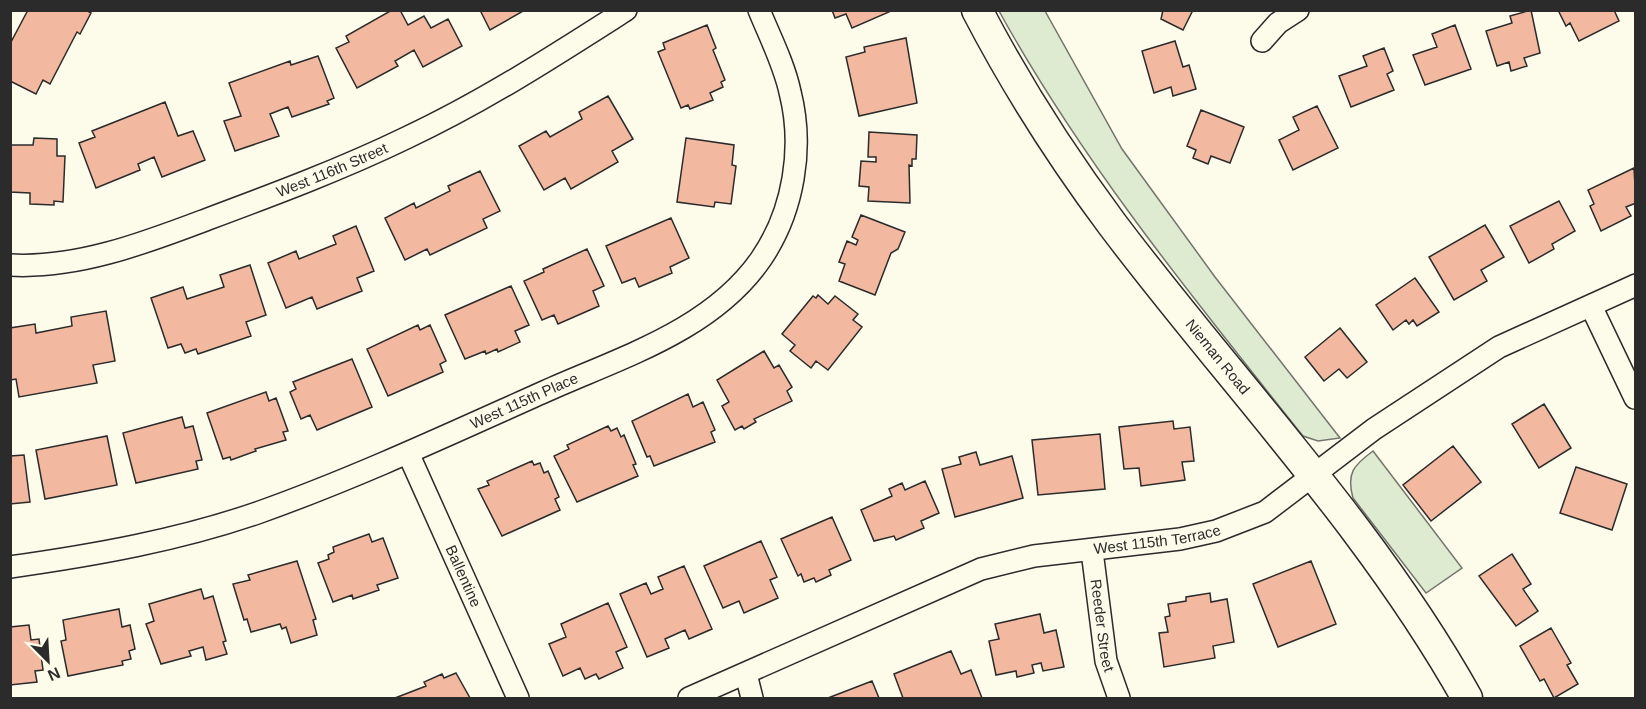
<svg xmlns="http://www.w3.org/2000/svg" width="1646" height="709" font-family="Arial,sans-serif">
  <rect width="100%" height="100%" fill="#fdfbea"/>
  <path fill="#deebd1" stroke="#74746e" stroke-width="1.5" d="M 999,11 L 1045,11 L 1122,149 L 1215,277 L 1340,438 L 1318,441 L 1303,436 C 1194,299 1084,165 999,11 Z
    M 1373,451 L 1462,568 L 1426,593 L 1353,498 C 1346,473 1354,465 1373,451 Z"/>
  <path fill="#f2b8a0" stroke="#2b2b2b" stroke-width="1.5" d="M 28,10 L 86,10 L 91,13 L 80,34 L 77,32 L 50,84 L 43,80 L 36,94 L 10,81 L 10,44 Z
    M 392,10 L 400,10 L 408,25 L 424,16 L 431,28 L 448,19 L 462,46 L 423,67 L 414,50 L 395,61 L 398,66 L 357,88 L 336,48 L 349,42 L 346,36 Z
    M 480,10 L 525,10 L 490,30 Z
    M 832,10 L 888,10 L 889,12 L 852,28 L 846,14 L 835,18 Z
    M 1163,10 L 1193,10 L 1183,30 L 1161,19 Z
    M 1531,10 L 1540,53 L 1524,58 L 1527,66 L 1511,71 L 1509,62 L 1497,66 L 1486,31 L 1512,23 L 1510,16 Z
    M 1558,10 L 1614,10 L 1619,21 L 1579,41 L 1570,23 L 1566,26 Z
    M 707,25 L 716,48 L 713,50 L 725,80 L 721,82 L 723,87 L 710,93 L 713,100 L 690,109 L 688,105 L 681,108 L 658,52 L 665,49 L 663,43 Z
    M 1455,25 L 1471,69 L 1425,85 L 1413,55 L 1437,47 L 1432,34 Z
    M 906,38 L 917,103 L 859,116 L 846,57 L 865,52 L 864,47 Z
    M 1175,41 L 1183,67 L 1189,65 L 1196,89 L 1173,96 L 1171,87 L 1154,93 L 1142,51 Z
    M 1384,48 L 1393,71 L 1387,74 L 1394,90 L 1351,107 L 1339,76 L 1367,66 L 1363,56 Z
    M 318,56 L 334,98 L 327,101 L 329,104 L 292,117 L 288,107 L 270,114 L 279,136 L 235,151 L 224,121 L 241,116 L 229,83 L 290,61 L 291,65 Z
    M 608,96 L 633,139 L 612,151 L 618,162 L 571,189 L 565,178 L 544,190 L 519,146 L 546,131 L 550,137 L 582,119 L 579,112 Z
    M 165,102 L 178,136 L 193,131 L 205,160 L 162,177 L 154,157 L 138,164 L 140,170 L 96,188 L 79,143 L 95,137 L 92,131 Z
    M 1317,106 L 1338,148 L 1293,170 L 1279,140 L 1299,130 L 1293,117 Z
    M 1201,110 L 1244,127 L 1230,163 L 1211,156 L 1208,164 L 1193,158 L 1196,150 L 1187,146 Z
    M 869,132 L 917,135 L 916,159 L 912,159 L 912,166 L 909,165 L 910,203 L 868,201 L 869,187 L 859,186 L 861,161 L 876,162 L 876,157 L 868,157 Z
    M 34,138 L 57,139 L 57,156 L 65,156 L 63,202 L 54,201 L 54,205 L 30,204 L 30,193 L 10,192 L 10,145 L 33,145 Z
    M 686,138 L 734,145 L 732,165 L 736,166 L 731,204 L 715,202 L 714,207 L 677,202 Z
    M 1634,168 L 1636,203 L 1626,207 L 1631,216 L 1601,231 L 1590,206 L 1594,204 L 1588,190 Z
    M 480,171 L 500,211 L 483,219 L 487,228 L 430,255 L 427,249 L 405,260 L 385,218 L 414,203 L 416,208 L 450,191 L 448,186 Z
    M 1559,201 L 1575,231 L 1552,244 L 1554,249 L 1529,263 L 1510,226 Z
    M 861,215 L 905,232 L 898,249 L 891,253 L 875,295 L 839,281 L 845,264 L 839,262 L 847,241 L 856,245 L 858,240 L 852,237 Z
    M 671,218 L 689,258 L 670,267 L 672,273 L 639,287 L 635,278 L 622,283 L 606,246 Z
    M 1485,225 L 1504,257 L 1481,270 L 1487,281 L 1454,300 L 1429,257 Z
    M 356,226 L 374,271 L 357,278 L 362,291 L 317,309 L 312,297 L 286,308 L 268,263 L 296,251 L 299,259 L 336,244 L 333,236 Z
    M 587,249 L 604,286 L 593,291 L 599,306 L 558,324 L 554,315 L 542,320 L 524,281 L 544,272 L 543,269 Z
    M 250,265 L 266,315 L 246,322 L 251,336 L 198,354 L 196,349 L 185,353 L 181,344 L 168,348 L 151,298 L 183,287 L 187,299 L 224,287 L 220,275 Z
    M 1415,278 L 1439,312 L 1417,326 L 1413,320 L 1409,324 L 1406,320 L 1393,330 L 1376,305 Z
    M 511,286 L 529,325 L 515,331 L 520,342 L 498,352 L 497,349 L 486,354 L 485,351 L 465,359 L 445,315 Z
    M 818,295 L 828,304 L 835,296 L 858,314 L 853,320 L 862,327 L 828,370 L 816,361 L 811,368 L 790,351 L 795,345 L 782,334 L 813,296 L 816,298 Z
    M 106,311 L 115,361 L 93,365 L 97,383 L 19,397 L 16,379 L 10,380 L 10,328 L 35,324 L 36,333 L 72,326 L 71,317 Z
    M 418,325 L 420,330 L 430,325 L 446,361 L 440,364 L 443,372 L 388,396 L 367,349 Z
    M 1340,328 L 1367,362 L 1347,378 L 1339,369 L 1324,381 L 1305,357 Z
    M 764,351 L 774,368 L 779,365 L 792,387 L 787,391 L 792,401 L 754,419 L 756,422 L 744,429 L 742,426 L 735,430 L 722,406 L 729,402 L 717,380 Z
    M 352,359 L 372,407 L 317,430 L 310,415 L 301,419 L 290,392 L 296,389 L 293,382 Z
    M 266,392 L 269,401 L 276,398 L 288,431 L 283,432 L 286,440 L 255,449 L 256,451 L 231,460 L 230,457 L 223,459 L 207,413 Z
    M 688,394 L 693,407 L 703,402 L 715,430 L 711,432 L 715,442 L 654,466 L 650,456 L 647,457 L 632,421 Z
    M 1544,404 L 1571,448 L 1539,468 L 1512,424 Z
    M 182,417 L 185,428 L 193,426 L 202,460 L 196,461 L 198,469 L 136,483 L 123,433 Z
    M 1173,421 L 1174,429 L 1190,427 L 1194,461 L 1182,462 L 1185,480 L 1141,486 L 1139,468 L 1124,469 L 1119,427 Z
    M 608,426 L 611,431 L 617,428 L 621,437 L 624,435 L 636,464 L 633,465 L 638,476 L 577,502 L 554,456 L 569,449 L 567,445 Z
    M 1100,434 L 1105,489 L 1038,495 L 1032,440 Z
    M 107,436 L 117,485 L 45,499 L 36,450 Z
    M 1453,446 L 1481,482 L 1431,521 L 1403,485 Z
    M 976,452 L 980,465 L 1012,456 L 1023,498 L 955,517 L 942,469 L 961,464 L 959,457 Z
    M 24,455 L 30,502 L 10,504 L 10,456 Z
    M 532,461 L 534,465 L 540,463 L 544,473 L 548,471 L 559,497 L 555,499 L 560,510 L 502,536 L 478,489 L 489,485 L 487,481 Z
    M 1576,467 L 1627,484 L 1612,530 L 1560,513 Z
    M 925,481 L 939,513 L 921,521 L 924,528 L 896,540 L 894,536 L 874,541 L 861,510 L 892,496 L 889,489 L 902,483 L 905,490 Z
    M 832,517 L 851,560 L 829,570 L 831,575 L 816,582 L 814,578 L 804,582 L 801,574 L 798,576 L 781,539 Z
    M 369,534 L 372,542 L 383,538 L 398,578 L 377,585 L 379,590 L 353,599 L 352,595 L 333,602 L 318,563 L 329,559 L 328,555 L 334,552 L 333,547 Z
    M 761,541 L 777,577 L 770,580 L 778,598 L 744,613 L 739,601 L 723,608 L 704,566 Z
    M 1512,554 L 1531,584 L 1523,589 L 1538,611 L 1516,626 L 1479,576 Z
    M 297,561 L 316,619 L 313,620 L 317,635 L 291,643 L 286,627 L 282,629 L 280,624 L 251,632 L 247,619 L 244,620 L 233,584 L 250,580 L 248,575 Z
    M 1311,561 L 1336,624 L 1278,647 L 1253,584 Z
    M 684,566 L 712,629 L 689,639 L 685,630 L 665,639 L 669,648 L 647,657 L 620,594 L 646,583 L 651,594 L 663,589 L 658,577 Z
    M 201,589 L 204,599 L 213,596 L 226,641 L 223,642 L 227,654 L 206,660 L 203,647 L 189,651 L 191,656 L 161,664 L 146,624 L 154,621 L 149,604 Z
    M 1210,593 L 1211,602 L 1227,599 L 1234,642 L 1213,646 L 1215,658 L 1164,667 L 1159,633 L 1168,632 L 1165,617 L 1170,616 L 1168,604 L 1186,601 L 1186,597 Z
    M 608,603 L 627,647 L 616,652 L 623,668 L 599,679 L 596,674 L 585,679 L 580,668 L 563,676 L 549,644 L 566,637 L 561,624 Z
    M 119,609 L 122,627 L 130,625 L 135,649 L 129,651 L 131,659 L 122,661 L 123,665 L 68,676 L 61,641 L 66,640 L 63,620 Z
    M 1040,614 L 1044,633 L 1056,630 L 1064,667 L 1043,671 L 1041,663 L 1032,665 L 1034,673 L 1017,677 L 1016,671 L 996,675 L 989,641 L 999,639 L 995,624 Z
    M 29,625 L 31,640 L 39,639 L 43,670 L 35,671 L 37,682 L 10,685 L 10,627 Z
    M 1551,628 L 1571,663 L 1567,665 L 1578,684 L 1554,698 L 1544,679 L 1540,681 L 1520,646 Z
    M 951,651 L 961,674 L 971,670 L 982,698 L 903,698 L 894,674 Z
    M 456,673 L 470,698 L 395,698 L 426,686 L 424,682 L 442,674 L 444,678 Z
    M 872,681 L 879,698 L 828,698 Z"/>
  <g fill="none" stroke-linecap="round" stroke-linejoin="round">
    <g stroke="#2b2b2b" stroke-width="24">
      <g id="street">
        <path d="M 1262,41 L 1278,23 L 1298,10"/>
        <path id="s1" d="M 10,265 C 78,269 147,242 208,219 C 275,194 342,169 406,138 C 483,102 554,56 626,10"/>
        <path d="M 1591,306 L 1635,398"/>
        <path id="s2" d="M 408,453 L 518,698"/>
        <path id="s3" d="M 1092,551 L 1106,661 L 1119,698"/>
        <path id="s4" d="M 10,567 C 95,555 180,540 260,512 C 358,477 452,433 546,391 C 622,357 712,330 761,259 C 794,211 804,147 790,92 C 784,64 770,37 759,10"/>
        <path d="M 746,674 L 752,698"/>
        <path id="s5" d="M 689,698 L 981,569 L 1034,556 L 1180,539 L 1216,531 L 1265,512 L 1374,429 L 1499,347 L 1636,285"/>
      </g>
    </g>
    <g stroke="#2b2b2b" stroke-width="33">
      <g id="secondary">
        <path id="s6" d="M 977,10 C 1016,85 1062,157 1112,224 C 1231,382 1370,525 1467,698"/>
      </g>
    </g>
    <use href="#street" stroke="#fdfbea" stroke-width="21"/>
    <use href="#secondary" stroke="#fdfbea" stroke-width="30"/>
  </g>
  <g text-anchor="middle" stroke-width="4.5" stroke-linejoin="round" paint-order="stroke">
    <g font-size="15" fill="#2b2b2b" stroke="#fdfbea">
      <text dy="5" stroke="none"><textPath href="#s1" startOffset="338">West 116th Street</textPath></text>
      <text dy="5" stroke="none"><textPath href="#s6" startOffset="423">Nieman Road</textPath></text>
      <text dy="5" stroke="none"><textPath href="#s4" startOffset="543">West 115th Place</textPath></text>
      <text dy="5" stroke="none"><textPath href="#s5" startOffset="498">West 115th Terrace</textPath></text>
      <text dy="5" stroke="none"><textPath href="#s2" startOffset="135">Ballentine</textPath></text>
      <text dy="5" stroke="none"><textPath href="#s3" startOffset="75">Reeder Street</textPath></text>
    </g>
  </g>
  <rect width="1646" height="709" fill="none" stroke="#2b2b2b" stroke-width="24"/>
  <g transform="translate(48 661) rotate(156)" stroke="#fdfbea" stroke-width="4.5" paint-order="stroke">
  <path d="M0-4.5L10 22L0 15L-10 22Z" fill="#2b2b2b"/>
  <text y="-9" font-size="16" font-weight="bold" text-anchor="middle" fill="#2b2b2b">N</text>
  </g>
</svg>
